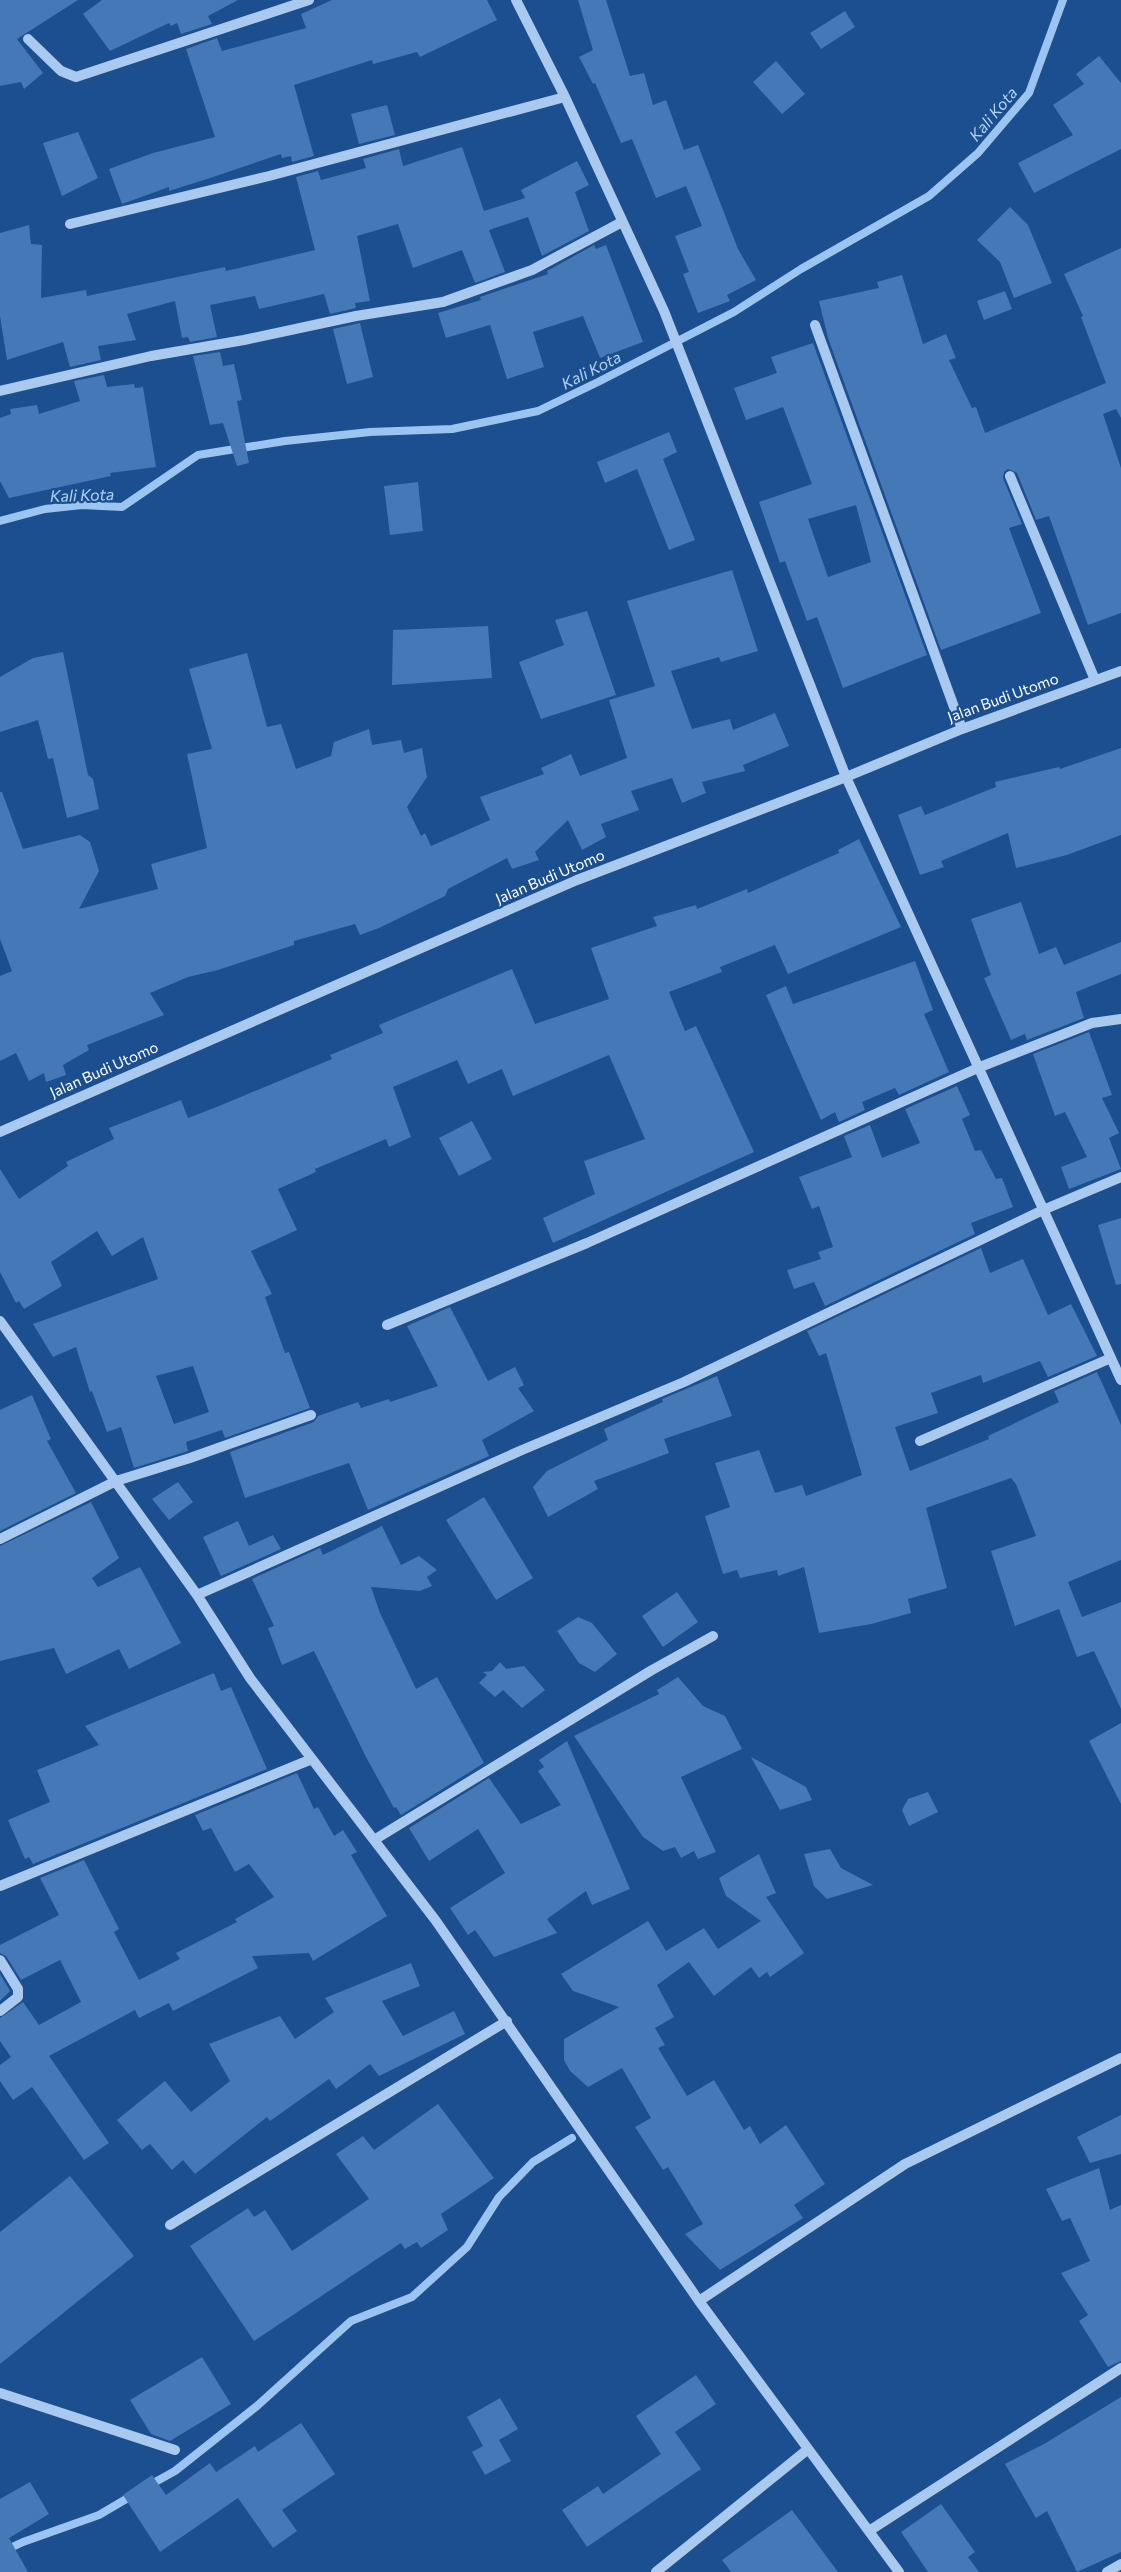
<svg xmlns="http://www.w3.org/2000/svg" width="1121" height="2572" font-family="Commissioner,sans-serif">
  <rect width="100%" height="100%" fill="#1b4f8f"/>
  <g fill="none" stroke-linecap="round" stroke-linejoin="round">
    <path stroke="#9cc4f0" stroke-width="8" d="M 0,521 L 45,509 L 82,505 L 122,507 L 198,455 L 285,441 L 370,432 L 452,429 L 538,411 L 598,382 L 734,312 L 801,269 L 929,196 L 978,153 L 1029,93 L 1063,0
      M 148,2486 L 175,2471 L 257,2406 L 351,2321 L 412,2297 L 467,2247 L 499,2197 L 533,2162 L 572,2138
      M 0,2553 L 23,2542 L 99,2515 L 133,2495"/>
  </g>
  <path fill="#4478b7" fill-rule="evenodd" d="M 0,0 L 78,0 L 17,39 L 43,73 L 24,89 L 21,82 L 0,86 Z
    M 102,0 L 238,0 L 208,16 L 212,24 L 181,34 L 177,23 L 171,26 L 169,23 L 110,51 L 83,14 Z
    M 332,0 L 487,0 L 497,20 L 420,57 L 417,52 L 373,64 L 372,60 L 294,85 L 314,156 L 292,162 L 291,156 L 282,158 L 281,154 L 207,179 L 169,191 L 169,187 L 122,204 L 109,169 L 153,153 L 215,137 L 186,49 L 217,38 L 222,51 L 306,28 L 301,14 Z
    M 578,0 L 606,0 L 630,76 L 644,73 L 653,105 L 666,100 L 684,150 L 698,145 L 738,249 L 756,280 L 727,295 L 730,301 L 698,313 L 683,274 L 689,272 L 675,236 L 702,226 L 686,186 L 656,198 L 632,139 L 621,143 L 595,83 L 593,84 L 579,57 L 593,50 Z
    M 845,11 L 855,27 L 821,49 L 810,33 Z
    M 1099,56 L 1121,83 L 1121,149 L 1034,193 L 1018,163 L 1073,135 L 1053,105 L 1084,84 L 1076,74 Z
    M 776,61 L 805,94 L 782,114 L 753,82 Z
    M 387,105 L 395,135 L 359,144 L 351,114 Z
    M 78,132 L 98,178 L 62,196 L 43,143 Z
    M 462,147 L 484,211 L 525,198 L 521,190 L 577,161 L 589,185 L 575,192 L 589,231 L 542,256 L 528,217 L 489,230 L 505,272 L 475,283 L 462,250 L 413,268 L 398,224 L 357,236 L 370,301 L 355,303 L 356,308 L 330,314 L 324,294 L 259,309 L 255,296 L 210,305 L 217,337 L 190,342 L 188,337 L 182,338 L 175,301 L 127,314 L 136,340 L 98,346 L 101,360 L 70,367 L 63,342 L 7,360 L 0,316 L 0,233 L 29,225 L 31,244 L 42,245 L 41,298 L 86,290 L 87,296 L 225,267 L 226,271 L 315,250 L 296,177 L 318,171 L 321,180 L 366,168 L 363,159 L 399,149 L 403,166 Z
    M 1010,207 L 1028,225 L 1052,283 L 1014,298 L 1000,262 L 977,240 Z
    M 594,245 L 596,249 L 606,245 L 643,342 L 600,358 L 583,316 L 533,332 L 544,367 L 507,379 L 490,325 L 446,338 L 438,313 L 481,300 L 480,297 L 548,274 L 547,271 Z
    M 1121,248 L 1121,418 L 1116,409 L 1103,414 L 1121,468 L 1121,613 L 1088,625 L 1049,516 L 1036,520 L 1017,473 L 1008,469 L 1004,472 L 1003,478 L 1022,524 L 1009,528 L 1041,613 L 941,650 L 828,338 L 819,301 L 879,288 L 877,282 L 902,275 L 923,344 L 946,334 L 956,358 L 949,360 L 972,408 L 976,407 L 985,433 L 1106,383 L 1081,317 L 1083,316 L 1064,274 Z
    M 1005,291 L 1012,309 L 984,320 L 977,301 Z
    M 360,323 L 373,377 L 347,384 L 333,329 Z
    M 813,343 L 927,655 L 843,688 L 817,617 L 807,621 L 785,561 L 780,563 L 759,502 L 812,484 L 783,407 L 746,420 L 734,388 L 777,373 L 771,357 ZM 856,505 L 871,562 L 828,577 L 808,519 Z
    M 220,352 L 223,366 L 234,364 L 242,400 L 237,401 L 249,463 L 237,466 L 223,423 L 210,425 L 193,356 Z
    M 104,375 L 107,387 L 134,384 L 135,388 L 143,387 L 156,467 L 110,473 L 111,476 L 9,498 L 0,481 L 0,418 L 11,414 L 10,409 L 37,405 L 39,414 L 80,401 L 74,381 Z
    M 669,432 L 677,452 L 663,459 L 695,540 L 669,550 L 637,469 L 605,483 L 597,462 Z
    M 418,482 L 423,531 L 390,535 L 384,486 Z
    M 732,570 L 758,651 L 721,662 L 719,657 L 671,671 L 692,729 L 730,719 L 733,730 L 775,713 L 789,746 L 743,765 L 745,771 L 702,782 L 706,793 L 682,803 L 672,778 L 631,791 L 639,810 L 601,824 L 606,837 L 582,850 L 568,820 L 535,852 L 539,860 L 512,869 L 507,858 L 448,889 L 445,896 L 379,928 L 360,935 L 355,924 L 294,941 L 294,945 L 218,970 L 188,977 L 150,993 L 164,1015 L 87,1045 L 89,1050 L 63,1065 L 66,1075 L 46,1082 L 44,1073 L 29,1081 L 16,1053 L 0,1061 L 0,976 L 12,971 L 0,939 L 0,792 L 2,792 L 23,849 L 80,835 L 90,842 L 99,871 L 79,909 L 158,889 L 151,864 L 207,848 L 187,754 L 212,749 L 189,669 L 247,653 L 267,727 L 281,724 L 296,769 L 331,756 L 334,742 L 369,729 L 372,745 L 401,740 L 404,753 L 422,748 L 427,777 L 407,807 L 421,836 L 425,833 L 431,846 L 490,820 L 480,797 L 544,774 L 541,768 L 571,754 L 580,776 L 627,758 L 609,700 L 655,686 L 627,601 Z
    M 587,611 L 616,695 L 541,719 L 519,662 L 564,645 L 555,620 Z
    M 488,626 L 492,678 L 392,685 L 393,630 Z
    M 63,652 L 88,775 L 93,779 L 99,809 L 67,818 L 53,758 L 48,759 L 38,720 L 0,732 L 0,677 L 33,658 Z
    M 1121,748 L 1121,835 L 1067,855 L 1016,868 L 1008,833 L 941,861 L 944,867 L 920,875 L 898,815 L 921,806 L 925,815 L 996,787 L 995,782 L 1059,767 L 1060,769 Z
    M 859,839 L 901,927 L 788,974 L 775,945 L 720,967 L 722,972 L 669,992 L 685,1031 L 696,1026 L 754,1152 L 553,1243 L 543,1218 L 595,1194 L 584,1161 L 645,1139 L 609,1055 L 513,1096 L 502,1069 L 468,1084 L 457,1060 L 393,1087 L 411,1137 L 389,1147 L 386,1139 L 315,1169 L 316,1172 L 278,1189 L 297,1230 L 251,1251 L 272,1294 L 265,1297 L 285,1353 L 289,1352 L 310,1408 L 225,1438 L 222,1430 L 186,1442 L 188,1451 L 134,1468 L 121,1427 L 107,1432 L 92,1391 L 90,1392 L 76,1347 L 53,1357 L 33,1324 L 158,1279 L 143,1237 L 112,1256 L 97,1231 L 51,1262 L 62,1286 L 24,1309 L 19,1301 L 16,1303 L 0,1272 L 0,1169 L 19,1199 L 68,1166 L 66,1162 L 114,1139 L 109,1128 L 181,1100 L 188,1118 L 219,1106 L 332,1059 L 330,1055 L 383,1033 L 379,1025 L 512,969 L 535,1024 L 609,999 L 591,948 L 657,926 L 653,917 L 696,905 L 697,909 L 747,889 L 748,893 L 839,853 L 838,850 ZM 193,1366 L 209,1412 L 174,1424 L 156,1376 Z
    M 1021,902 L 1039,954 L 1056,947 L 1064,965 L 1121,942 L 1121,974 L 1076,992 L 1084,1018 L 1027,1040 L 1025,1034 L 1011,1040 L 984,978 L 991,975 L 971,919 Z
    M 915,961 L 933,1010 L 924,1014 L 949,1072 L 899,1095 L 895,1088 L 862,1102 L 865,1110 L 839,1122 L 835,1112 L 821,1120 L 766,995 L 786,986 L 793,1004 Z
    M 1089,1032 L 1112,1095 L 1102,1098 L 1119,1133 L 1109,1138 L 1121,1169 L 1069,1189 L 1061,1167 L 1087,1157 L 1065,1112 L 1055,1116 L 1033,1054 Z
    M 957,1086 L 970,1115 L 962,1119 L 975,1151 L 981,1150 L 996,1179 L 1002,1178 L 1013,1207 L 971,1223 L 975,1234 L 825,1306 L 814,1282 L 794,1289 L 787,1270 L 821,1259 L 818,1252 L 833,1247 L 819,1206 L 812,1209 L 799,1177 L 852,1157 L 844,1136 L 870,1125 L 882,1158 L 920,1143 L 905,1109 Z
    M 472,1121 L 492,1159 L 459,1176 L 439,1138 Z
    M 1121,1218 L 1121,1284 L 1116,1285 L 1098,1225 Z
    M 981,1248 L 990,1273 L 1023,1259 L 1048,1315 L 1071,1304 L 1097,1356 L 1048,1377 L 1040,1361 L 983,1383 L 981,1375 L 931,1393 L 938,1413 L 895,1427 L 910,1471 L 989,1439 L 988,1436 L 1059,1402 L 1054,1391 L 1097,1372 L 1121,1425 L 1121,1560 L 1068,1582 L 1082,1617 L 1121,1602 L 1121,1709 L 1094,1651 L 1077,1657 L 1059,1609 L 1015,1626 L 991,1551 L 1036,1536 L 1016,1484 L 1011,1478 L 926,1508 L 947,1588 L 908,1599 L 911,1613 L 871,1624 L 819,1633 L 804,1567 L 778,1576 L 777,1570 L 740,1578 L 737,1570 L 723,1574 L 705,1516 L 730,1507 L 715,1463 L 759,1450 L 775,1493 L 802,1485 L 806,1496 L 862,1475 L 826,1353 L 819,1356 L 807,1331 Z
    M 450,1307 L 488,1381 L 515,1367 L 524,1385 L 518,1388 L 534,1411 L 482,1440 L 489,1456 L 368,1510 L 349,1463 L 245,1498 L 230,1452 L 314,1422 L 318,1416 L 358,1402 L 361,1408 L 389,1399 L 390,1402 L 438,1386 L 407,1326 Z
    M 717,1376 L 732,1416 L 664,1439 L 669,1453 L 594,1481 L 598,1489 L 548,1517 L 533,1487 L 547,1471 L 608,1440 L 604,1429 L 663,1402 L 662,1399 Z
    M 32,1395 L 51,1439 L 47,1441 L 76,1493 L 0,1531 L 0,1410 Z
    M 178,1482 L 193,1502 L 169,1520 L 152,1499 Z
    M 484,1497 L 533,1578 L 496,1600 L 446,1520 Z
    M 91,1502 L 119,1558 L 92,1578 L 98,1587 L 140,1567 L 181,1643 L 129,1669 L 119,1649 L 66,1674 L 54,1648 L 0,1661 L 0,1546 Z
    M 238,1521 L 249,1546 L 273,1535 L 281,1549 L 221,1576 L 203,1537 Z
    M 382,1526 L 401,1565 L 419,1556 L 437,1570 L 427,1577 L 432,1586 L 420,1591 L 371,1587 L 380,1613 L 416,1689 L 437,1677 L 484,1763 L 401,1815 L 396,1807 L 394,1808 L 366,1757 L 314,1651 L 282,1665 L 268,1628 L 274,1626 L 252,1579 L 320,1548 L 323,1555 Z
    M 677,1592 L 698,1622 L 663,1647 L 642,1616 Z
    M 578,1617 L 592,1623 L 617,1654 L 595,1672 L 579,1663 L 557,1631 Z
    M 500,1662 L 506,1669 L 524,1666 L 545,1690 L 522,1708 L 503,1690 L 495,1697 L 479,1683 L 487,1675 L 483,1672 L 492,1671 Z
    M 214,1673 L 221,1691 L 231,1687 L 267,1769 L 33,1864 L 29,1857 L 25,1859 L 8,1820 L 50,1802 L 37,1770 L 99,1745 L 85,1726 Z
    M 678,1677 L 703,1706 L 725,1716 L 742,1749 L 681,1777 L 716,1852 L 698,1859 L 694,1851 L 681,1858 L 675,1847 L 663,1851 L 643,1837 L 574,1736 L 659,1694 L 657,1690 Z
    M 1121,1723 L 1121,1804 L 1089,1741 Z
    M 567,1741 L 630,1889 L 592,1905 L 586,1891 L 547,1919 L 557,1933 L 494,1957 L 475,1930 L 468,1935 L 450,1908 L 505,1873 L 478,1829 L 429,1861 L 409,1828 L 489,1778 L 521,1824 L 561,1805 L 538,1771 L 544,1767 L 539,1760 Z
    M 751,1757 L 806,1787 L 812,1800 L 780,1810 Z
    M 297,1773 L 314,1809 L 318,1807 L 334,1836 L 343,1830 L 357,1852 L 351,1855 L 387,1916 L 313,1961 L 309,1953 L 252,1956 L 258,1968 L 173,2011 L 169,2003 L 139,2018 L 135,2010 L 49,2056 L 109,2143 L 84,2160 L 32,2087 L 13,2100 L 0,2081 L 0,2065 L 11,2057 L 0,2041 L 0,2018 L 23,2002 L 39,2025 L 81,2002 L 60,1960 L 21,1980 L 6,1956 L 0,1953 L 0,1945 L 59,1915 L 40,1878 L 84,1860 L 119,1929 L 114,1932 L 139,1980 L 180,1959 L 176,1953 L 237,1922 L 235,1919 L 274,1897 L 249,1864 L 235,1872 L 211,1828 L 203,1831 L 195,1815 Z
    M 928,1792 L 938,1812 L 909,1826 L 902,1810 L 908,1799 Z
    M 830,1849 L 841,1868 L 873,1885 L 827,1899 L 814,1886 L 804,1854 Z
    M 759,1854 L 776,1893 L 766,1897 L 804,1953 L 770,1977 L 767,1972 L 759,1978 L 751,1967 L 714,1996 L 689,1962 L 657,1985 L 674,2017 L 655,2028 L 665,2045 L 658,2048 L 687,2096 L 714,2080 L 744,2130 L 750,2126 L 760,2144 L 786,2125 L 825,2184 L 794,2205 L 803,2218 L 720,2270 L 685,2234 L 703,2224 L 668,2167 L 663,2170 L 635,2127 L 651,2118 L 622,2068 L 588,2087 L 570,2071 L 564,2060 L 564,2039 L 619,2007 L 573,1991 L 561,1974 L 648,1921 L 666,1951 L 704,1928 L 718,1949 L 761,1921 L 726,1896 L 719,1878 Z
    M 411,1963 L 420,1986 L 382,2001 L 403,2036 L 454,2011 L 465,2034 L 379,2076 L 370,2064 L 336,2089 L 329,2079 L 270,2121 L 267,2117 L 195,2174 L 183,2160 L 172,2170 L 150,2144 L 142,2150 L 117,2120 L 165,2081 L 191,2112 L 230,2081 L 209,2044 L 280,2016 L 295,2039 L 334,2012 L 325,1998 Z
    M 0,1974 L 10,1991 L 0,2001 Z
    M 438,2104 L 494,2178 L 441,2214 L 448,2230 L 421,2248 L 417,2242 L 405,2249 L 401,2243 L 254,2341 L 190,2246 L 248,2208 L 254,2217 L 265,2210 L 292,2251 L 369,2199 L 336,2154 L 363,2136 L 374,2150 Z
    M 1121,2115 L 1121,2154 L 1090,2163 L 1077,2137 Z
    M 1099,2168 L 1110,2210 L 1121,2205 L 1121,2361 L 1108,2367 L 1079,2321 L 1088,2315 L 1061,2273 L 1090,2261 L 1070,2218 L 1062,2221 L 1046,2189 Z
    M 70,2176 L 134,2256 L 0,2364 L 0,2232 Z
    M 202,2357 L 231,2404 L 170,2441 L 151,2434 L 130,2400 Z
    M 696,2375 L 716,2404 L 675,2432 L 701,2469 L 587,2547 L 562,2510 L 598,2486 L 603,2494 L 661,2454 L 636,2416 Z
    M 1121,2397 L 1121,2552 L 1077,2572 L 1047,2511 L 1036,2518 L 1005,2464 L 1044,2444 Z
    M 500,2398 L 518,2429 L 499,2440 L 511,2461 L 485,2475 L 472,2452 L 483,2446 L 467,2417 Z
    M 301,2423 L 335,2474 L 282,2510 L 297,2531 L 273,2548 L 238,2498 L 160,2552 L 123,2495 L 152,2475 L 166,2495 L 210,2463 L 216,2472 L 255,2446 L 258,2452 Z
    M 30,2482 L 49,2514 L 9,2538 L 28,2572 L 0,2572 L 0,2499 Z
    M 941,2504 L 975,2552 L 968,2557 L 979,2572 L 928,2572 L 901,2532 Z
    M 792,2510 L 838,2572 L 731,2572 L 722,2560 Z"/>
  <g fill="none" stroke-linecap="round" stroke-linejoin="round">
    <path stroke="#a9c9ee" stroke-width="10" d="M 516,0 L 565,97 L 664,311 L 846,777 L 1121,1380
      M 28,39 L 61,71 L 76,77 L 309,0
      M 70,224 L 269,176 L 565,97
      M 815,325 L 962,729
      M 0,391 L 151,356 L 244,340 L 356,316 L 443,302 L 532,270 L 622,222
      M 1010,476 L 1095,680
      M 0,1132 L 577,880 L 846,777 L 962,729 L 1121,671
      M 0,1321 L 197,1595 L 250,1678 L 436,1921 L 699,2301 L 899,2572
      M 387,1325 L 587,1243 L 980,1067 L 1092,1023 L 1121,1019
      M 920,1441 L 1111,1358
      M 0,1539 L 116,1481 L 190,1458 L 311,1415
      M 197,1595 L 522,1450 L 684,1382 L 1043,1210 L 1121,1177
      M 374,1840 L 652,1670 L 713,1636
      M 0,1886 L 312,1759
      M 0,1960 L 18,1989 L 18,1997 L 0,2011
      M 170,2225 L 507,2021
      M 699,2301 L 905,2164 L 1121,2058
      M 0,2393 L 175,2450
      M 869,2531 L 1121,2368
      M 656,2572 L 807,2450
      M 1107,2572 L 1121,2564"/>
  </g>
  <g text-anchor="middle" stroke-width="4.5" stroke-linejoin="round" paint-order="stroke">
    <g font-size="15" fill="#fff" stroke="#1b4f8f">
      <text transform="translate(1003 698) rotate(-20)" y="5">Jalan Budi Utomo</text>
      <text transform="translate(550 877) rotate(-23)" y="5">Jalan Budi Utomo</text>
      <text transform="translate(104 1070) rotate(-24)" y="5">Jalan Budi Utomo</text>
    </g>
    <g font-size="16" font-style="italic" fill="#b5d3f5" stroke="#1b4f8f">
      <text transform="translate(993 114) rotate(-50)" y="6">Kali Kota</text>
      <text transform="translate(591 370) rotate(-27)" y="6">Kali Kota</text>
      <text transform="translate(82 495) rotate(-2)" y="6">Kali Kota</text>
    </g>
  </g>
</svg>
